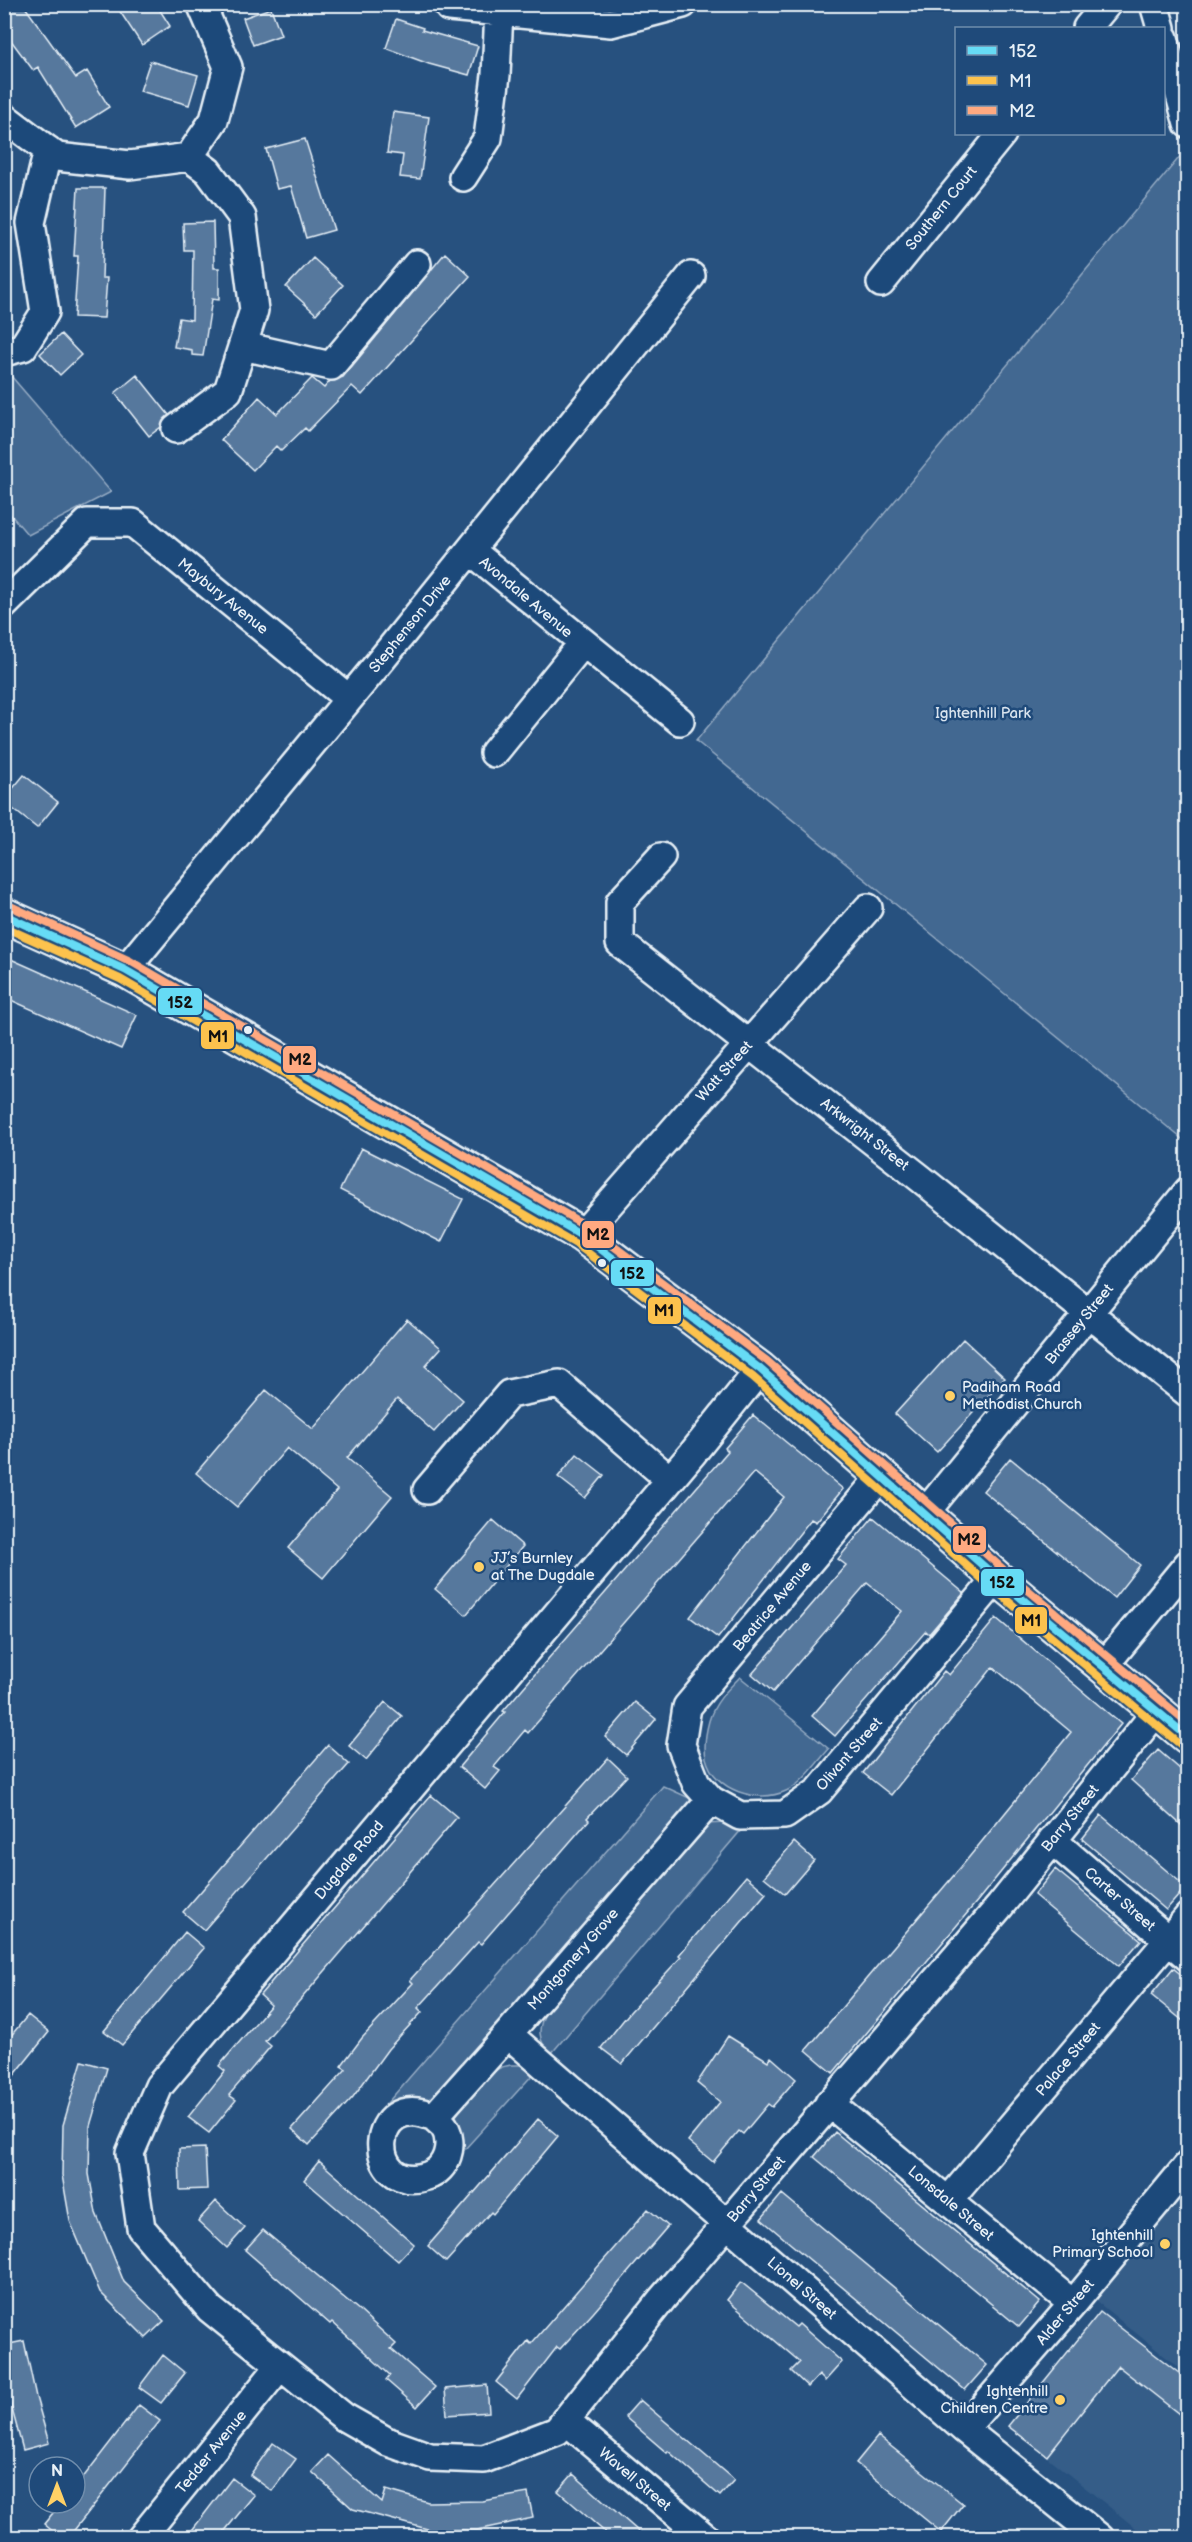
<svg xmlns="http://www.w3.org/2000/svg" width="1192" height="2542" font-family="'Balsamiq Sans',sans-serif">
  <rect width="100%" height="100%" fill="#27517f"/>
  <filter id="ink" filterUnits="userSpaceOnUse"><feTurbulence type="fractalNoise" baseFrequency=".0167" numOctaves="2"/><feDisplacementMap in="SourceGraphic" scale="12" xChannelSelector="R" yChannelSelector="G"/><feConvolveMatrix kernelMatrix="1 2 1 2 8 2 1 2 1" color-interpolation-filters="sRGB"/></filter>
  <g filter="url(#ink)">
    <path fill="#355d88" d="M 1187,2187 L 1187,2374 L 1096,2301 Z
      M 1100,2312 L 1187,2380 L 1187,2519 L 1173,2537 L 1147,2537 L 1008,2426 Z"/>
    <path fill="#436891" stroke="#96acc4" stroke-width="1.5" d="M 1187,148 L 1187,1143 L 696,741 Z
      M 5,369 L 111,492 L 28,535 L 5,508 Z
      M 740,1677 L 829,1749 C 817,1762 803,1784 786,1791 C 758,1804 714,1791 706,1758 C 704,1747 706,1732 709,1721 C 714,1703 727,1690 740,1677 Z
      M 663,1786 L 696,1801 L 437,2096 C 419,2104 399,2101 382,2109 Z
      M 725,1823 L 742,1829 L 550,2055 C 538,2040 537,2028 546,2012 L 697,1829 L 705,1824 Z
      M 511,2065 L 521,2065 L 536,2071 L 465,2149 C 460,2140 453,2130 455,2119 C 458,2107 488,2076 498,2069 C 502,2066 507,2066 511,2065 Z"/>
    <path fill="#57789d" stroke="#e8f1f8" stroke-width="1.5" d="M 4,4 L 23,4 L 76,78 L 87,71 L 109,107 L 76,128 L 38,67 L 33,70 L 4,31 Z
      M 115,4 L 156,4 L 170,26 L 142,45 Z
      M 271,8 L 281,35 L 253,45 L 243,18 Z
      M 396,19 L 423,28 L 422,30 L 478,46 L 469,75 L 429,64 L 386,48 Z
      M 150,61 L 198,75 L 189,105 L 140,91 Z
      M 393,112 L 429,117 L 420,179 L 400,177 L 403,155 L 387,153 Z
      M 305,139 L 334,230 L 306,238 L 291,186 L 277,189 L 266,149 Z
      M 78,188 L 105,188 L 102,278 L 107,278 L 104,318 L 74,317 L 78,256 L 74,256 Z
      M 213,222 L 214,268 L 219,268 L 219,300 L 212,299 L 203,356 L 192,355 L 192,350 L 174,347 L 179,318 L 192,320 L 193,250 L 184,250 L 183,223 Z
      M 445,253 L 470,276 L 362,395 L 352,386 L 308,431 L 305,428 L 281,451 L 276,446 L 253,470 L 221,440 L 259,397 L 277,414 L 312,378 L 324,388 L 330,381 L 343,377 Z
      M 313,258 L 343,285 L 316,314 L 286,287 Z
      M 61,334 L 81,355 L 60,375 L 40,354 Z
      M 137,375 L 169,415 L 161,427 L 149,436 L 115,393 Z
      M 24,775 L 58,802 L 37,828 L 4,802 L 4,799 Z
      M 4,956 L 137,1015 L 121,1049 L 4,997 Z
      M 361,1148 L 463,1199 L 441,1242 L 340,1190 Z
      M 407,1319 L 441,1348 L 425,1366 L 463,1400 L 434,1432 L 397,1399 L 347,1458 L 392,1496 L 323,1578 L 288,1548 L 337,1490 L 287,1448 L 237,1507 L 196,1473 L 266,1390 L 313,1429 Z
      M 963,1339 L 1005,1378 L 937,1452 L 895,1414 Z
      M 753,1415 L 843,1489 L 816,1522 L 811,1519 L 718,1638 L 690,1617 L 784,1497 L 754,1472 L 528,1733 L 525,1730 L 494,1767 L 500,1771 L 485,1789 L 459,1767 L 505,1712 L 503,1711 L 728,1451 L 725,1448 Z
      M 577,1454 L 604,1475 L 585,1498 L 558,1477 Z
      M 1010,1458 L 1140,1565 L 1114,1598 L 983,1491 Z
      M 873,1517 L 964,1593 L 929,1634 L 926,1631 L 835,1736 L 812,1716 L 902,1611 L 867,1583 L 773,1692 L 752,1674 L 846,1565 L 838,1559 Z
      M 493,1520 L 523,1546 L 466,1615 L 435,1589 Z
      M 996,1618 L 1121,1724 L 979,1899 L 833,2073 L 806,2050 L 961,1867 L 1071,1732 L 993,1667 L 891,1795 L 863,1773 L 944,1671 L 949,1675 Z
      M 385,1702 L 402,1716 L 366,1760 L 349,1746 Z
      M 635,1702 L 656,1719 L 626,1755 L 605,1737 Z
      M 328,1745 L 349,1764 L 204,1930 L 183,1912 Z
      M 1158,1750 L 1188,1776 L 1188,1831 L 1131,1780 Z
      M 608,1758 L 627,1776 L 587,1818 L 589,1820 L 481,1944 L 478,1942 L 418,2008 L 422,2012 L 388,2049 L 353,2097 L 309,2145 L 292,2129 L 346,2069 L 341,2066 L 362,2038 L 413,1983 L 410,1980 Z
      M 431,1795 L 457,1817 L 265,2041 L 271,2046 L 229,2095 L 236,2100 L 209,2133 L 188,2117 L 225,2071 L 219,2066 L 271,2005 L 260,1995 Z
      M 1101,1815 L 1186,1887 L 1166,1910 L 1082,1839 Z
      M 794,1842 L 814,1860 L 785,1894 L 764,1877 Z
      M 1055,1869 L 1141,1940 L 1119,1966 L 1034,1895 Z
      M 746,1876 L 766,1893 L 622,2064 L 601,2048 L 630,2012 L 681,1957 L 679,1955 Z
      M 185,1932 L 204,1948 L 122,2045 L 104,2031 Z
      M 1173,1968 L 1188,1980 L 1188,2025 L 1151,1995 Z
      M 28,2015 L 49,2032 L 4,2088 L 4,2044 Z
      M 728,2036 L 768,2061 L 771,2057 L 796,2079 L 772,2107 L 768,2104 L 743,2134 L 739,2131 L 713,2162 L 688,2141 L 720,2102 L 697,2083 Z
      M 82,2061 L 107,2068 L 90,2126 L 89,2174 L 96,2213 L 124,2282 L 164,2321 L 146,2338 L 100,2292 L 70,2221 L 62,2175 L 63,2125 Z
      M 538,2119 L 558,2136 L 493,2214 L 491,2212 L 446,2262 L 428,2246 Z
      M 835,2132 L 1040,2302 L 1019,2327 L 814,2157 Z
      M 205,2148 L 207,2189 L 180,2190 L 179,2149 Z
      M 319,2161 L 414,2244 L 398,2261 L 304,2180 Z
      M 782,2194 L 987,2365 L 965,2390 L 761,2219 Z
      M 216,2201 L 245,2228 L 227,2248 L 198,2221 Z
      M 648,2209 L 668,2226 L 593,2313 L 560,2349 L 557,2347 L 517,2399 L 496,2382 L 528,2341 L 531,2344 Z
      M 263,2230 L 360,2311 L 396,2344 L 391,2349 L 435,2387 L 417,2407 L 386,2380 L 390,2375 L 332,2322 L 330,2324 L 245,2250 Z
      M 741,2282 L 796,2327 L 799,2324 L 842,2362 L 825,2381 L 819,2375 L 808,2387 L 791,2371 L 800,2362 L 727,2300 Z
      M 1100,2312 L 1188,2380 L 1188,2421 L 1118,2366 L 1047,2456 L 1008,2426 Z
      M 24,2341 L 36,2397 L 49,2443 L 23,2450 L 4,2380 L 4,2345 Z
      M 163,2355 L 185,2373 L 161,2403 L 139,2387 Z
      M 487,2385 L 489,2412 L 447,2415 L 445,2389 Z
      M 640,2400 L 734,2480 L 720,2496 L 668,2451 L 667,2453 L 625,2417 Z
      M 139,2405 L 160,2421 L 68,2538 L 61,2538 L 44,2524 L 61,2503 L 75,2503 L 75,2488 Z
      M 878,2436 L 963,2504 L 941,2532 L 856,2463 Z
      M 273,2443 L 296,2459 L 272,2491 L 250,2475 Z
      M 328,2455 L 382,2503 L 386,2490 L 428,2502 L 482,2501 L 528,2493 L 533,2518 L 477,2530 L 431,2530 L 353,2509 L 312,2472 Z
      M 573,2474 L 646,2538 L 612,2538 L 599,2527 L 558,2491 Z
      M 232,2478 L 254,2495 L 219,2538 L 186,2538 Z"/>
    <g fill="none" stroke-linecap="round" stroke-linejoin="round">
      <g stroke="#e8f1f8" stroke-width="32">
        <path id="minor" d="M 447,4 L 449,7 L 611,23 L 683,4
          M 1154,4 L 1161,28
          M 1087,28 L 1107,4
          M 1164,38 L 1188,124
          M 4,117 L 57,157 L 130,165 L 189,157 L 208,171 L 242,217 L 254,310 L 228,391 L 176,429
          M 189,157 L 214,120 L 228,67 L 201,4
          M 463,177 L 488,138 L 496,75 L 499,11
          M 881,283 L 1002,134
          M 243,346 L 331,366 L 417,264
          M 4,352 L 23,347 L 45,312 L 31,223 L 48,150
          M 470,550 L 680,721
          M 4,605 L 87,523 L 133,523 L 349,699
          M 494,753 L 583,643
          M 661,857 L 620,902 L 620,943 L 920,1178 L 1188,1393
          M 125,970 L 382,659 L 691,276
          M 582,1235 L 868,908
          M 760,1369 L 692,1454 L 159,2086 L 130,2153 L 141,2228 L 210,2309 L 344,2417 L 388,2442 L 430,2457 L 484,2459 L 557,2431 L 662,2299 L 1000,1906 L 1156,1712
          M 882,1475 L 687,1707 L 681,1745 L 696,1783 L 711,1800 L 740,1816 L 785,1815 L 819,1791 L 997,1578
          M 427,1490 L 509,1394 L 559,1384 L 670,1480
          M 925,1513 L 1188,1191
          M 1103,1667 L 1188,1564
          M 1052,1840 L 1188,1957
          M 508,2034 L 964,2429 L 1100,2538
          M 829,2103 L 1073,2304
          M 434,2117 C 437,2120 441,2123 444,2126 C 455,2144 447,2170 427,2176 C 364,2196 367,2087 434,2117 L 508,2034 L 711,1800
          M 949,2200 L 1188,1917
          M 565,2420 L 706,2538
          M 964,2429 L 1073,2304 L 1188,2165
          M 141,2538 L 280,2366"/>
      </g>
      <g stroke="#e8f1f8" stroke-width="38">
        <path id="major" d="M 4,915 L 125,970 L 582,1235 L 760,1369 L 997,1578 L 1188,1737"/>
      </g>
      <use href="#minor" stroke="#1f4a7a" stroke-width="27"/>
      <use href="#major" stroke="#1f4a7a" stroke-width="33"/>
      <g stroke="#1f4a7a" stroke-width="12">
        <path id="bus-1" d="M 4,915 L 125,970 L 582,1235 L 760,1369 L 997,1578 L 1188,1737"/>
      </g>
      <g stroke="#1f4a7a" stroke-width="12">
        <path id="bus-2" d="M 4,927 L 120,979 L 576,1244 L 753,1377 L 990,1586 L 1181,1745"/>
      </g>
      <g stroke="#1f4a7a" stroke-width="12">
        <path id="bus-3" d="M 8,905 L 130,961 L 588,1227 L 767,1361 L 1004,1570 L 1188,1723"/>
      </g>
      <use href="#bus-1" stroke="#66dbf5" stroke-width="8"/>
      <use href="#bus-2" stroke="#fcc24d" stroke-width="8"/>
      <use href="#bus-3" stroke="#ffa980" stroke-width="8"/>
    </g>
  </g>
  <g fill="#e8f1f8" stroke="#1f4a7a" stroke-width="2">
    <circle cx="248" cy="1030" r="5"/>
    <circle cx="602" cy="1263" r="5"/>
  </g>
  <g fill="#ffd166" stroke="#1f4a7a" stroke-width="2">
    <circle cx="950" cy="1396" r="6"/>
    <circle cx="479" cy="1567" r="6"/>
    <circle cx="1165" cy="2244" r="6"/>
    <circle cx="1060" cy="2400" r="6"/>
  </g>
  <g text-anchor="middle" stroke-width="5" stroke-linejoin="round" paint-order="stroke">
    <g font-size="15" fill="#e8f1f8" stroke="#1f4a7a">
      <text transform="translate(941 208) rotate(-51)" y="5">Southern Court</text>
      <text transform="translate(223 596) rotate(39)" y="5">Maybury Avenue</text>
      <text transform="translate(526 597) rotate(40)" y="5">Avondale Avenue</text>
      <text transform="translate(410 624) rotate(-51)" y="5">Stephenson Drive</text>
      <text transform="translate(724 1071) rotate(-48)" y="5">Watt Street</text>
      <text transform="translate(865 1134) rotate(38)" y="5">Arkwright Street</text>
      <text transform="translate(1079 1324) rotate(-51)" y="5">Brassey Street</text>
      <text transform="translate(772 1606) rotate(-50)" y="5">Beatrice Avenue</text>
      <text transform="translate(849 1754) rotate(-49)" y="5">Olivant Street</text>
      <text transform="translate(1070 1818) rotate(-51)" y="5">Barry Street</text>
      <text transform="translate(349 1860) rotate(-50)" y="5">Dugdale Road</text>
      <text transform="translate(1120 1899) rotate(41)" y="5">Carter Street</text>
      <text transform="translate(573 1959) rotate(-49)" y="5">Montgomery Grove</text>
      <text transform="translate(1068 2059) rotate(-50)" y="5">Palace Street</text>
      <text transform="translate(756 2189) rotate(-50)" y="5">Barry Street</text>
      <text transform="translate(951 2203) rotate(40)" y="5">Lonsdale Street</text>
      <text transform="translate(802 2288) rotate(41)" y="5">Lionel Street</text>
      <text transform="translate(1065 2312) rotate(-50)" y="5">Alder Street</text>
      <text transform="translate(211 2452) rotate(-51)" y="5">Tedder Avenue</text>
      <text transform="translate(635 2479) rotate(40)" y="5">Wavell Street</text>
    </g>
    <g font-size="15" fill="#d8e3ee" stroke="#1f4a7a">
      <text x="983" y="718">Ightenhill Park</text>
    </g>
    <g font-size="15" fill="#e8f1f8" stroke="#1f4a7a" text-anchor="start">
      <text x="962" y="1392">Padiham Road<tspan x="962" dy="17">Methodist Church</tspan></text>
      <text x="491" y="1563">JJ’s Burnley<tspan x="491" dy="17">at The Dugdale</tspan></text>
      <text x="1153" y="2240" text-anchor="end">Ightenhill<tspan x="1153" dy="17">Primary School</tspan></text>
      <text x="1048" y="2396" text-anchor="end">Ightenhill<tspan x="1048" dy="17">Children Centre</tspan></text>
    </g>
  </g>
  <g stroke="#1f4a7a" stroke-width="2">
    <rect x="157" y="987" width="46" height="29" rx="6" fill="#66dbf5"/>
    <rect x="200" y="1021" width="35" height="29" rx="6" fill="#fcc24d"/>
    <rect x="282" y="1045" width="35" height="29" rx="6" fill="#ffa980"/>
    <rect x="581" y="1220" width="34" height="29" rx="6" fill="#ffa980"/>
    <rect x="610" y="1259" width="45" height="28" rx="6" fill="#66dbf5"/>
    <rect x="647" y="1296" width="35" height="29" rx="6" fill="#fcc24d"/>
    <rect x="952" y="1525" width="35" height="29" rx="6" fill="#ffa980"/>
    <rect x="980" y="1568" width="45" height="29" rx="6" fill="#66dbf5"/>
    <rect x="1014" y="1606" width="34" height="29" rx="6" fill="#fcc24d"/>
  </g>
  <g font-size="16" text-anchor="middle" font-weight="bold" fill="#111">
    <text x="180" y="1008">152</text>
    <text x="218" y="1042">M1</text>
    <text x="300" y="1065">M2</text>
    <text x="598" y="1240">M2</text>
    <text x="632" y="1279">152</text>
    <text x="664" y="1316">M1</text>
    <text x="969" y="1545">M2</text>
    <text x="1002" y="1588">152</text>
    <text x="1031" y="1626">M1</text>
  </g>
  <rect width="1192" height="2542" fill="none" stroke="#1f4a7a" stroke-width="24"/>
  <rect x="12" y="12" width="1168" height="2518" fill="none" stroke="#e8f1f8" stroke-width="2" filter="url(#ink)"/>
  <rect x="955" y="27" width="210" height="108" fill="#1f4a7a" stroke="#6f8dac" stroke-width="1.5"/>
  <rect x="967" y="46" width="30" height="9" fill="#66dbf5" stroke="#6f8dac" stroke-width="1.5"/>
  <text x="1009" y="57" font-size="18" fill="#e8f1f8">152</text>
  <rect x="967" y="76" width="30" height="9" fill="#fcc24d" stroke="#6f8dac" stroke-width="1.5"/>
  <text x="1009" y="87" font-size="18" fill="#e8f1f8">M1</text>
  <rect x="967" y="106" width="30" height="9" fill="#ffa980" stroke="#6f8dac" stroke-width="1.5"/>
  <text x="1009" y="117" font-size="18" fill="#e8f1f8">M2</text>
  <g transform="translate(57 2485)"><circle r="28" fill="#1f4a7a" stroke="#6f8dac" stroke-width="1.5"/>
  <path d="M0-4.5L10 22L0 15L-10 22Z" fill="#ffd166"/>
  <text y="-9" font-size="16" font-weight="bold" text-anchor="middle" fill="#e8f1f8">N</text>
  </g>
</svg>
